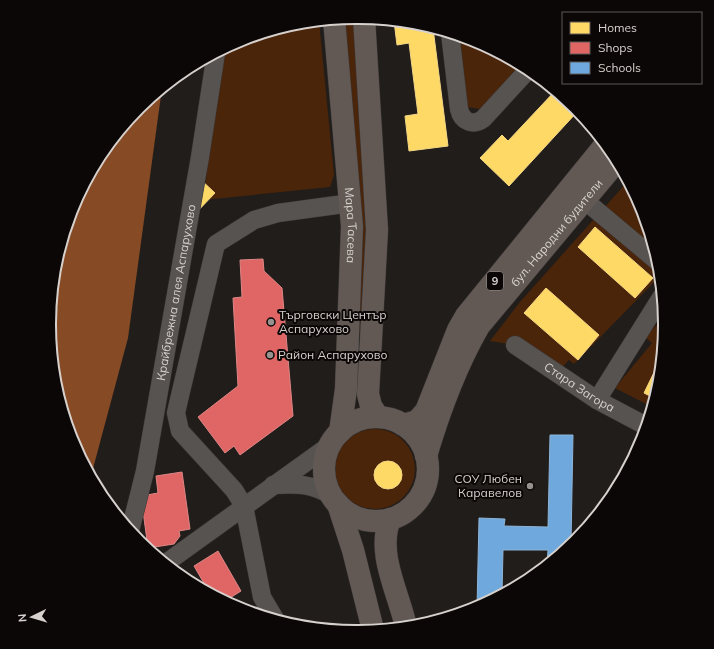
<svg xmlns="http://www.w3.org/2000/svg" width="714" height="649" font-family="Mulish,sans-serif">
  <rect width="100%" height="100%" fill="#211d1a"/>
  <path fill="#4b250a" d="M 357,17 L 364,18 L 370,334 L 349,334 L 334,19 Z
    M 319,21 L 334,175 L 330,187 L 204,200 L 219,51 C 250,35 285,24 319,21 Z
    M 459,36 L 475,41 L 521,65 L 481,109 L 466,107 Z
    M 628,181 C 643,210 657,243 660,276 L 574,364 L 569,360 L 557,373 L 515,345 L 490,341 L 520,302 Z
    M 664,317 L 664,325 L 659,385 L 652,407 L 615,388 L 652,343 L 645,337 Z
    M335 469a40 40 0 1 1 80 0a40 40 0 1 1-80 0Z"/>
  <path fill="#864a24" d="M 162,88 L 128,338 L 91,476 C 76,447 61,416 55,383 C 36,272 75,160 162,88 Z"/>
  <path fill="#ffd966" stroke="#f3d785" d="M 394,21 L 417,23 L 433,28 L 448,146 L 409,151 L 405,116 L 418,114 L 409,43 L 397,45 Z
    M 555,91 L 578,111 L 509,186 L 480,158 L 502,135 L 508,141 Z
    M 199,178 L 215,193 L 193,216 Z
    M 595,227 L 653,278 L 635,298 L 578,247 Z
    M 546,288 L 599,335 L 578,360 L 524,313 Z
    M 661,358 L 659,385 L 654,398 L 644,393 Z
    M374 475a14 14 0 1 1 28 0a14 14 0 1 1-28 0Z"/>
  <path fill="#e06666" stroke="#dd8685" d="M 263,259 L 264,271 L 282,288 L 293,416 L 240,455 L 234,446 L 225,453 L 198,417 L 238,386 L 233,298 L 242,297 L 240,260 Z
    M 182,472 L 190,529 L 179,531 L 180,536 L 174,544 L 148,548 L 141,496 L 158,493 L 156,476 Z
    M 218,551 L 241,591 L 225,601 L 209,592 L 194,566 Z"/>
  <path fill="#6fa8dc" stroke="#8eb4d8" d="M 550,435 L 573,435 L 571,544 L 547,564 L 548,550 L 503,550 L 502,594 L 477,608 L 479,518 L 505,519 L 504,526 L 548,527 Z"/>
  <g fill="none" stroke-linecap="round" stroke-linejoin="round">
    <g stroke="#3b3736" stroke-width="19">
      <g id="minor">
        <path d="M 450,33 L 459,109 C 462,122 473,126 483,119 L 529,69"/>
        <path d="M 583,199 L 657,261"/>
        <path id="s1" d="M 515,345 L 597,400 L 646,426"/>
        <path d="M 597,400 L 662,296"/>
        <path d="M 273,485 C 297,484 311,483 332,496"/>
        <path id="s2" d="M 130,531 L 145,471 L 200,157 L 216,53"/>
        <path d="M 166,563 L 330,445"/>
        <path d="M 275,619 L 262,597 L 244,506 L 234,490 L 180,431 L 176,413 L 178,404 L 216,244 L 254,220 L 278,213 L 351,203"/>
      </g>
    </g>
    <g stroke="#3b3736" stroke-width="23">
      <g id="major">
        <path d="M 364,18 L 377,230 L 368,394 L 371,406 L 378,417"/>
        <path id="s3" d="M 334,19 L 352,226 L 346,389 L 340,432"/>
        <circle cx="376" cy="469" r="52"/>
        <path d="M 403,425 L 417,421 L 426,411 L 458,330 L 466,316 L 605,145"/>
        <path id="s4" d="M 426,456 C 439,412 456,366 479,326 L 617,161"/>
        <path d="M 338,504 L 353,550 L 373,630"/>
        <path d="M 390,519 C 376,554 399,593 406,627"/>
      </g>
    </g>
    <use href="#minor" stroke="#575351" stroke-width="18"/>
    <use href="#major" stroke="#625955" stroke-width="22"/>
  </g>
  <g fill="#97928f" stroke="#0b0706" stroke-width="1.5">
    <circle cx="271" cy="322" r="4"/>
    <circle cx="270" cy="355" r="4"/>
    <circle cx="530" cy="486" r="4"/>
  </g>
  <g text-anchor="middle" stroke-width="4" stroke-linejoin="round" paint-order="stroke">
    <rect fill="#0b0706" stroke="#9a9492" stroke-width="1" x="487" y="272" width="16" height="18" rx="3"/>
    <g font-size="11" font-weight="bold" fill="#d7d1ce">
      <text x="495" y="285">9</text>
    </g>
    <g font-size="12" fill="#d7d1ce" stroke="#0b0706">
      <text dy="4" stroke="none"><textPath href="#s3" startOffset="207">Мара Тасева</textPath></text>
      <text dy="4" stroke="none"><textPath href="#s4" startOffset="262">бул. Народни будители</textPath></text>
      <text dy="4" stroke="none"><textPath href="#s2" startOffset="243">Крайбрежна алея Аспарухово</textPath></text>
      <text dy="4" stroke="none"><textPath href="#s1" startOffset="77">Стара Загора</textPath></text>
    </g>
    <g font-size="12" fill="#d7d1ce" stroke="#0b0706" text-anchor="start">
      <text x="279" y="319">Търговски Център<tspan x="279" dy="14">Аспарухово</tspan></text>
      <text x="278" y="359">Район Аспарухово</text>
      <text x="522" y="483" text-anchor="end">СОУ Любен<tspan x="522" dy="14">Каравелов</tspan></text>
    </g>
  </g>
  <path d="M0 0H714V649H0ZM356 24H358A300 300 0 0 1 658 324V325A300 300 0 0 1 358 625H356A300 300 0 0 1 56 325V324A300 300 0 0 1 356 24Z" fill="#0b0706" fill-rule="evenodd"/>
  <path fill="none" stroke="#d7d1ce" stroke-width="2" d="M356 24H358A300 300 0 0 1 658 324V325A300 300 0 0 1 358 625H356A300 300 0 0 1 56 325V324A300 300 0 0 1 356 24Z"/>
  <rect x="562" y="12" width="140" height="72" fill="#0b0706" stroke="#5d5856"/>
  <rect x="570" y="22" width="20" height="12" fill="#ffd966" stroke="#5d5856"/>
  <text x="598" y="32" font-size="12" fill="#d7d1ce">Homes</text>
  <rect x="570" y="42" width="20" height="12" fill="#e06666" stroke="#5d5856"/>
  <text x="598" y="52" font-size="12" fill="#d7d1ce">Shops</text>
  <rect x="570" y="62" width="20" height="12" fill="#6fa8dc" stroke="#5d5856"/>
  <text x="598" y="72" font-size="12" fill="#d7d1ce">Schools</text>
  <g transform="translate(32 617) rotate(265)" stroke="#0b0706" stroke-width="3" paint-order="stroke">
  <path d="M0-3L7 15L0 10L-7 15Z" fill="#d7d1ce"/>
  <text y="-6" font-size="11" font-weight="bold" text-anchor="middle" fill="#d7d1ce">N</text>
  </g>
</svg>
